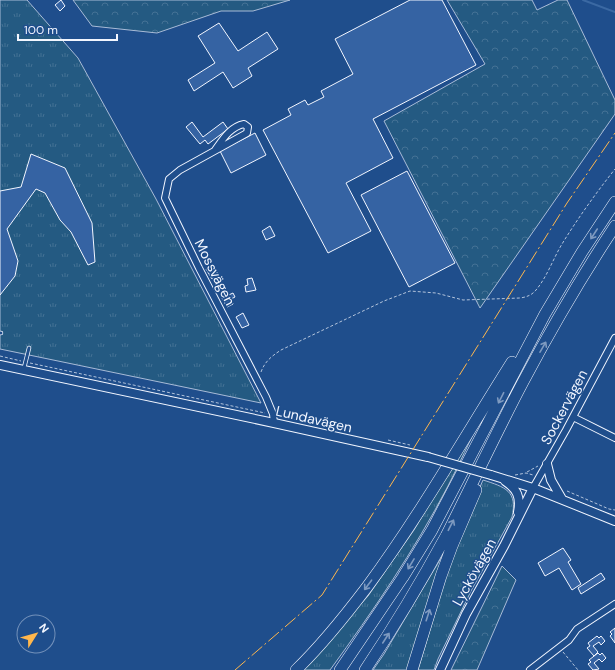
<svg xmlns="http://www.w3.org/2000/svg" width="615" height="670" font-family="'DM Sans',sans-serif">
  <defs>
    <pattern id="grass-tufts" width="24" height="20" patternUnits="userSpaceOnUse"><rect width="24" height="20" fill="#245a82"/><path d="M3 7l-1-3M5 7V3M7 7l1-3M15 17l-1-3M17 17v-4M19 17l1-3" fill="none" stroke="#447295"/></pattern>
    <pattern id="forest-crowns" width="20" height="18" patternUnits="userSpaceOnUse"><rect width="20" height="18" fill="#245a82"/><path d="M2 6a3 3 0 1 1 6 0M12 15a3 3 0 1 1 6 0" fill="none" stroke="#447295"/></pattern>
  </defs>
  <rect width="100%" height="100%" fill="#1f4e8c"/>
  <path fill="url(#grass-tufts)" stroke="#a8bbd7" d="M 0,0 L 27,0 L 78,58 L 156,199 L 261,403 L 0,349 Z
    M 481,418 C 470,441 459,464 448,486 C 414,551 373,611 330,670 L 301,670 L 368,596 L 414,530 Z
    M 483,480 C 505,487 518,491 512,517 L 471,591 L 438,659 L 434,670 L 418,670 L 454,549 Z
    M 444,553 L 408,670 L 373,670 L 384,654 Z"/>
  <path fill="url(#forest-crowns)" stroke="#a8bbd7" d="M 73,0 L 290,0 L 253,11 L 221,11 L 157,33 L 92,26 Z
    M 447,0 L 532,0 L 537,10 L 558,0 L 567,0 L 615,100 L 615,114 L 480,308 L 384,121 L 485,64 Z
    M 502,566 L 516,580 L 477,670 L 451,670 Z"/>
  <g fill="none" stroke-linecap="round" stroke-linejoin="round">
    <path stroke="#3b69a3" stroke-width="2" d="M 583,0 L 615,12"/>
  </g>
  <path fill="#3563a3" stroke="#f2f6ff" d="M 61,0 L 65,6 L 60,11 L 55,5 Z
    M 410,0 L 442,0 L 476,65 L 373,119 L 393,158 L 346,183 L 371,231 L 328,253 L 263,130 L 291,115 L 288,109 L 305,100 L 308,105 L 324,97 L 321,91 L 353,74 L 335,39 Z
    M 219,23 L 238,51 L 267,32 L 278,49 L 248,68 L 252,76 L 233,88 L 223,72 L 194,91 L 188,80 L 215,63 L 198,36 Z
    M 192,122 L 203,137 L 223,122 L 228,129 L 208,144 L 205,140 L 200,144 L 186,127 Z
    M 255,133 L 266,155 L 231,173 L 220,151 Z
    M 31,154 L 65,168 L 92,223 L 95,262 L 88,265 L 71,232 L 60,220 L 45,193 L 36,189 L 7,229 L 18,261 L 15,276 L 0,295 L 0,191 L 21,187 Z
    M 407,171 L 455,263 L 409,287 L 361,195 Z
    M 270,226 L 275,236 L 266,240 L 262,231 Z
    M 213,266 L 219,276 L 212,279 L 206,269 Z
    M 252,278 L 256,290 L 246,292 L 245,286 L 248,285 L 247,279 Z
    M 233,293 L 235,297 L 231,299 L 233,304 L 227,307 L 222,298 Z
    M 243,313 L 249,325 L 242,328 L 236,317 Z
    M 563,548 L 571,560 L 568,562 L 581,584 L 572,590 L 559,568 L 545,576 L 538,563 Z
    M 601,573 L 605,579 L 581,594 L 578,588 Z
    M 615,628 L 615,643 L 610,636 L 612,634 L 610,632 Z
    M 597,636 L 599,638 L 601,636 L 605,641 L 601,645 L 599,642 L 593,646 L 598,652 L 594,656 L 587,648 L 590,646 L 588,643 Z
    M 598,653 L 600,655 L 602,653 L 606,658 L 602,662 L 599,659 L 594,663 L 599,669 L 593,670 L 588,664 L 591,662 L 589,660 Z"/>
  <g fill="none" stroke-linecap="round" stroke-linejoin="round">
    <g stroke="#f2f6ff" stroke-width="4.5">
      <path id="service" d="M 0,333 L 1,333
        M 24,368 L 29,348"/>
    </g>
    <g stroke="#f2f6ff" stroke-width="8">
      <path id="minor" d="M 215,150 C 223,139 230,127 244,124 L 248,127 L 247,133 L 180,170 L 169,179 L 165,198 L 199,268 L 266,397 L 273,414 L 274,423
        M 573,417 L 615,438
        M 533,488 L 566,430 L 615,338
        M 530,670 L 569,640 L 577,629 L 615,604"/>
    </g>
    <g stroke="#f2f6ff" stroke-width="10">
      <path id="secondary" d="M 0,365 L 274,423 L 428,457
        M 547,464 L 551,480 L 562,499
        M 491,475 L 533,488 L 615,521
        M 505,481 C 517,489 521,497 518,512
        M 440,670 L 466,614 L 504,546 L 533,488"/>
    </g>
    <g stroke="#f2f6ff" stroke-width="12">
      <path id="motorway" d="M 296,670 C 322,645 345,616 367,587 C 420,515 464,438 512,362
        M 340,670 L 403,577 L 432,530 L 545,314 L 582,252 L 615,202
        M 365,670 C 394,627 421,582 446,536 C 472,485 496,433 523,382 C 551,329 582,276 615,226
        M 412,670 L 441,576 L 452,546 L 476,490"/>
    </g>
    <path stroke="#b3c4dc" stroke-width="1" stroke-dasharray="3 2" stroke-linecap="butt" d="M 0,356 L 21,361
      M 30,363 L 265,413
      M 261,372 C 265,361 272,356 281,350 L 384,301 L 410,291 L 436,293 L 463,300 L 520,298 C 527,297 532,295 536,290 C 547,277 553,259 562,244 C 578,218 596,193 615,169
      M 280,416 L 301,421
      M 388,440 L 410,445
      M 527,472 L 538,466
      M 515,475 L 526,473 L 533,475
      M 567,491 L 609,509 L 615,510
      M 563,652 L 578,670"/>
    <use href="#service" stroke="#1f4e8c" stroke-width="3"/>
    <use href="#minor" stroke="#1f4e8c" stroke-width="6"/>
    <use href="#secondary" stroke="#1f4e8c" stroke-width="8"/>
    <use href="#motorway" stroke="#1f4e8c" stroke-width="11"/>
    <g stroke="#f2f6ff" stroke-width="10" stroke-linecap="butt">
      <path id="secondary-bridge" d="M 428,457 L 491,475"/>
    </g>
    <use href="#secondary-bridge" stroke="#1f4e8c" stroke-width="8"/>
    <path stroke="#ffb74d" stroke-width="1" stroke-dasharray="14 3 2 3" stroke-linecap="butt" d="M 235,670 L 322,595 L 567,203 L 615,133"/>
  </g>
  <defs><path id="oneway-shaft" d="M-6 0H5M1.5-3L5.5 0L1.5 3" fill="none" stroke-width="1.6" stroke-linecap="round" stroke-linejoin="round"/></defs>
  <g stroke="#7e9ac0">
    <use href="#oneway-shaft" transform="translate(594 234) rotate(123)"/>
    <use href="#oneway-shaft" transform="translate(543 347) rotate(-60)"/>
    <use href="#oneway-shaft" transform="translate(501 398) rotate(117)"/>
    <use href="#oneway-shaft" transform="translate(451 525) rotate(-63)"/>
    <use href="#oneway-shaft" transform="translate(411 564) rotate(121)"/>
    <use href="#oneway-shaft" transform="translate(368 585) rotate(127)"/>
    <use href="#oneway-shaft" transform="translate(428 615) rotate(-72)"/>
    <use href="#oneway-shaft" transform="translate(386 638) rotate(-57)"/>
  </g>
  <g text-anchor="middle" stroke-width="3" stroke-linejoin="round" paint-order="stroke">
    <g font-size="14" fill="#f2f6ff" stroke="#1f4e8c">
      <text transform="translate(215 272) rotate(63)" y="5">Mossvägen</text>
      <text transform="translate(564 407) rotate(-62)" y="5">Sockervägen</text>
      <text transform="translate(314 419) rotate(13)" y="5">Lundavägen</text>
      <text transform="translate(474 572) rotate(-61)" y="5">Lyckövägen</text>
    </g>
  </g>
  <g transform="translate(36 634) rotate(53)"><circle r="19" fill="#1f4e8c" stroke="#7391ba"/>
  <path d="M0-3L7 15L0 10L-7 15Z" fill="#ffb74d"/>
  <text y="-6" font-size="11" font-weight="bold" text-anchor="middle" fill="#f2f6ff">N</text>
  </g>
  <path d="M18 34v6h99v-6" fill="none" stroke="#f2f6ff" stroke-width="2"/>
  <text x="24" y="34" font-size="12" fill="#f2f6ff" stroke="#1f4e8c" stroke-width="3" paint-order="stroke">100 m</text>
</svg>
